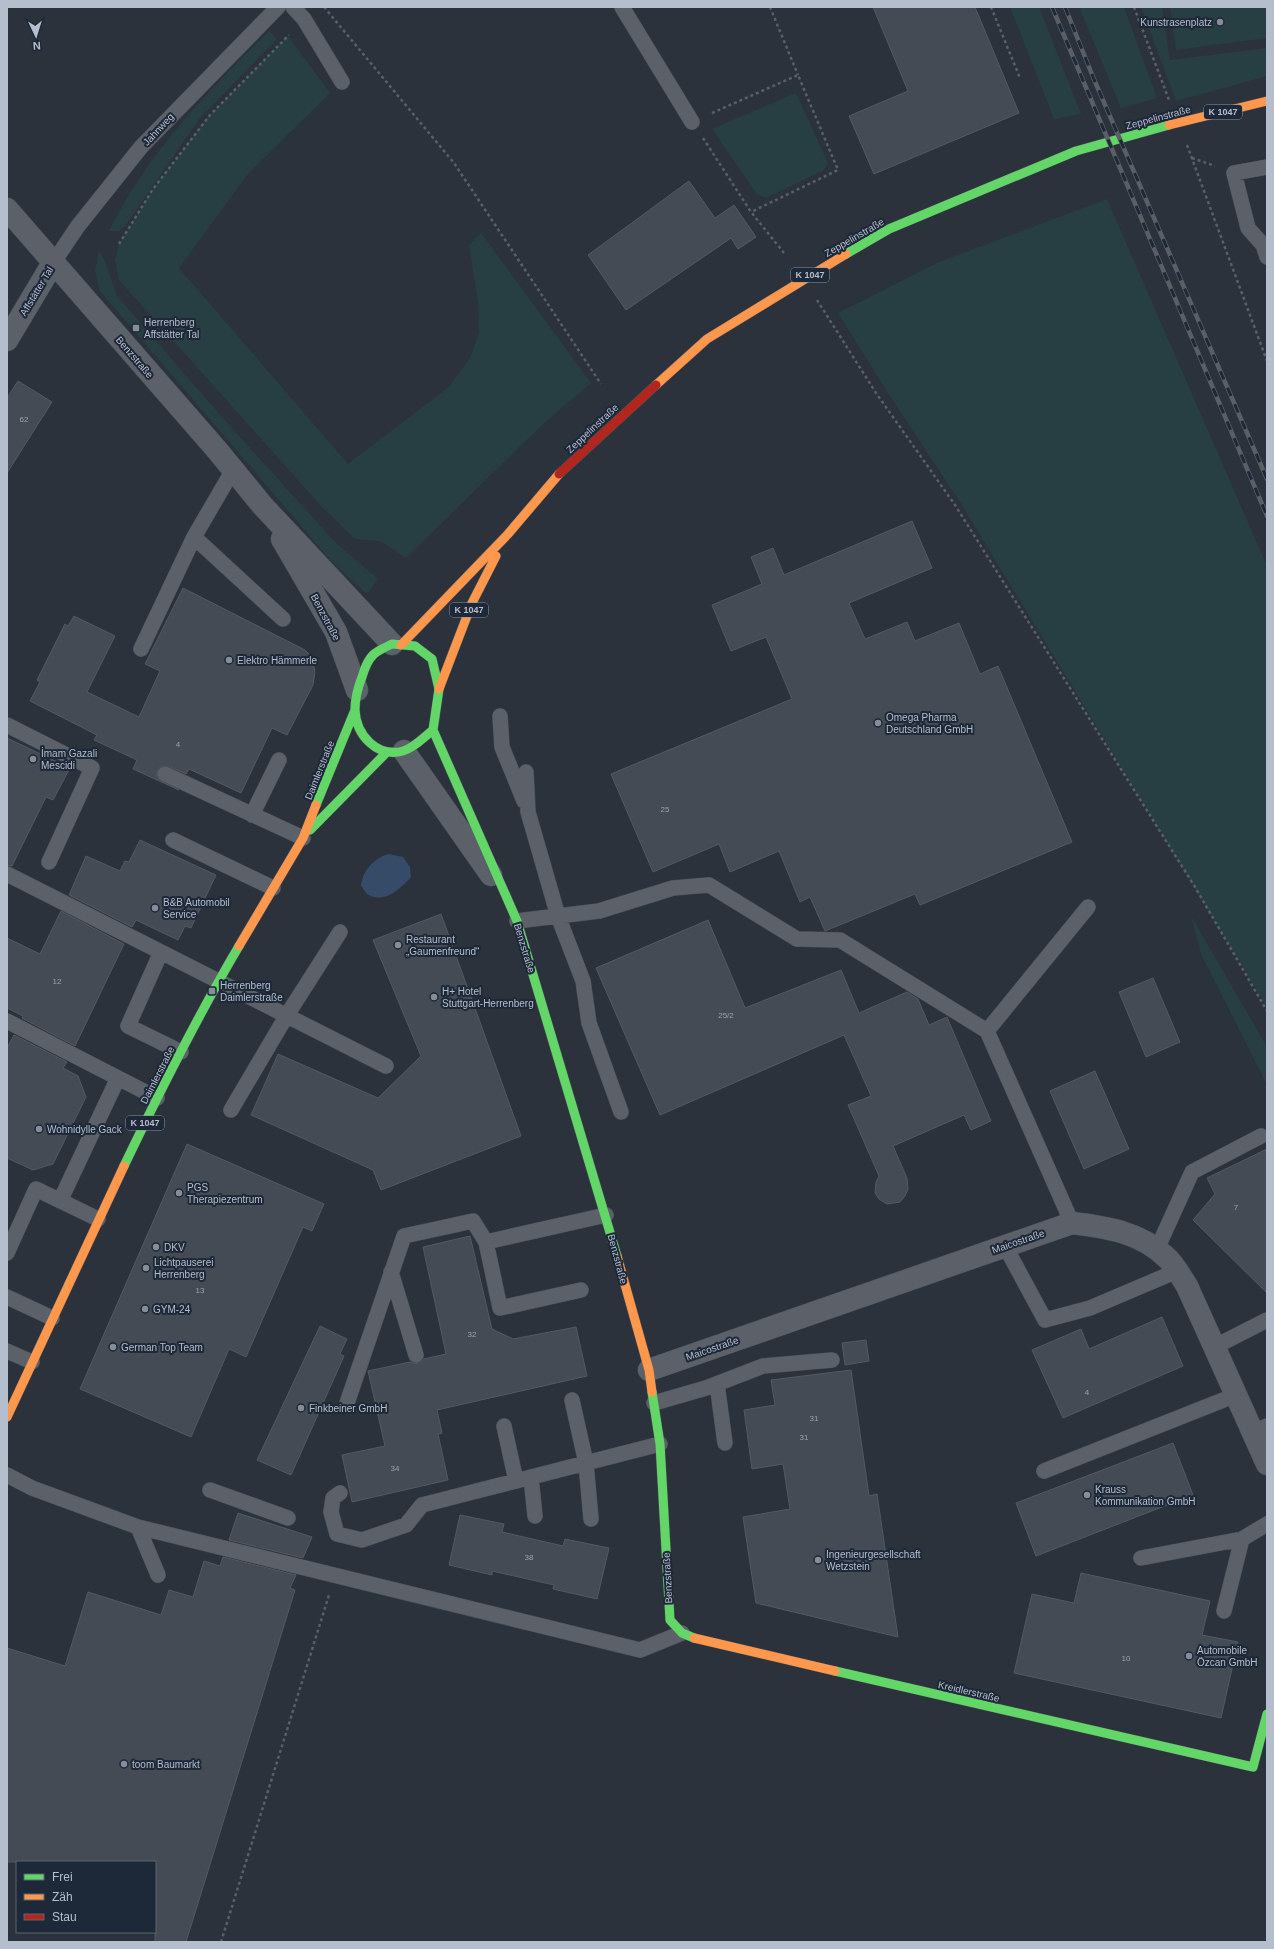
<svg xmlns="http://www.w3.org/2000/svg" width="1274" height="1949" font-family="Helvetica,sans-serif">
  <rect width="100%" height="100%" fill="#2b323c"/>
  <path fill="#273f43" d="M 1010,7 L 1039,7 L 1081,114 L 1054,119 Z
    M 1079,7 L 1124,7 L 1157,98 L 1121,108 Z
    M 1141,7 L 1162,7 L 1170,60 L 1267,48 L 1267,76 L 1176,101 Z
    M 1170,7 L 1267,7 L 1267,38 L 1176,50 Z
    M 269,31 L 277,39 L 200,118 L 125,226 L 119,231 L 109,231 C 147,154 208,91 269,31 Z
    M 288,36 L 330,93 L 247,175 L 179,268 L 348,464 L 449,387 L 470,358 L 479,333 L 478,302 L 469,245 L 481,233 L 591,383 L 544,423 L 406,558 L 380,541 L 355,539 L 323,508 L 119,280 L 115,260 L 119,244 L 153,189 L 210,115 Z
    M 796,93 L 828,163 L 824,170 L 766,198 L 757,194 L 712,129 Z
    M 1107,199 L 1267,566 L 1267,1007 L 960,502 L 888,393 L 838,313 L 939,262 Z
    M 99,251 L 105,261 L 117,296 L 221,416 L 335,542 L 378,579 L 367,594 L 332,562 L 100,291 L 95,271 Z
    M 1191,916 L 1267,1047 L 1267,1085 L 1201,954 Z"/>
  <path fill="#364b67" d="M 389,854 L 403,857 L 410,867 L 411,877 C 401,888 385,904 369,895 C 366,894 363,888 361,886 C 363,870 374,858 389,854 Z"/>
  <path fill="#454b54" stroke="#535963" d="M 873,7 L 975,7 L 1019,113 L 874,174 L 849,116 L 908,91 Z
    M 689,181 L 715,218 L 734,205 L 756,237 L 738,249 L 731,238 L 626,310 L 588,255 Z
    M 18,381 L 52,402 L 7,473 L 7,398 Z
    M 912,521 L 932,568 L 849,603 L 865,639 L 907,622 L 915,641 L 959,623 L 980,674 L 998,666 L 1072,842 L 920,905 L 915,894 L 825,931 L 810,897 L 800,902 L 779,851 L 730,872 L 719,844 L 653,872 L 611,774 L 792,699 L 766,637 L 731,651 L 712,605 L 762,584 L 751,557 L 773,548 L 784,575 Z
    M 183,588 L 305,650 L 312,657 L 315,672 L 313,685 L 287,735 L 272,728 L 241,793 L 189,769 L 186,774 L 168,766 L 160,767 L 156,774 L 158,779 L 179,790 L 133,769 L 137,760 L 94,740 L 97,735 L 30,701 L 40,682 L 37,680 L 65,624 L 68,626 L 74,616 L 115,636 L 87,692 L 139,717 L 160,671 L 145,664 Z
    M 7,738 L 70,768 L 53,800 L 46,797 L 12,866 L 7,865 Z
    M 140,840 L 216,875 L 191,928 L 185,926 L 178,940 L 136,920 L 132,927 L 69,895 L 86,856 L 120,871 L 125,861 L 129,862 Z
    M 61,911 L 124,944 L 75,1046 L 22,1018 L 23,1016 L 7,1008 L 7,938 L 40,954 Z
    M 441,914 L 521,1136 L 381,1190 L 373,1170 L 251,1115 L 278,1054 L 378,1098 L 421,1056 L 373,940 Z
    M 708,920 L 745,1008 L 841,970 L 859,1013 L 907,992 L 918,999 L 929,1025 L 947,1017 L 991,1121 L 971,1130 L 964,1115 L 893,1146 L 907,1178 L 908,1189 L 905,1196 L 900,1202 L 887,1204 L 879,1199 L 875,1193 L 876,1182 L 879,1176 L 848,1105 L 871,1096 L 844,1035 L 660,1115 L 596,968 Z
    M 1153,978 L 1180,1042 L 1146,1057 L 1119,992 Z
    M 14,1035 L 67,1062 L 63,1068 L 78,1076 L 86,1097 L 53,1164 L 33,1170 L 7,1158 L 7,1048 Z
    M 1095,1071 L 1129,1149 L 1084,1169 L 1050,1091 Z
    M 187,1144 L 324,1204 L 312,1231 L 303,1227 L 246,1357 L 229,1349 L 191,1437 L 80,1389 Z
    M 1267,1149 L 1267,1293 L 1193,1220 L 1215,1194 L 1207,1178 Z
    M 470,1236 L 492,1329 L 513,1339 L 576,1327 L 587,1376 L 437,1410 L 442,1433 L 438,1434 L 448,1480 L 352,1502 L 342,1455 L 385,1446 L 368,1371 L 410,1362 L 418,1364 L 424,1359 L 446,1354 L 423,1247 Z
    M 1162,1317 L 1183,1366 L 1063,1418 L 1032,1350 L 1081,1329 L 1089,1349 Z
    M 320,1326 L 347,1339 L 340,1354 L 344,1356 L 291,1475 L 257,1460 Z
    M 866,1340 L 869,1361 L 845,1365 L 842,1343 Z
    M 851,1370 L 869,1496 L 877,1494 L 898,1637 L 756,1603 L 743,1517 L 790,1509 L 783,1464 L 752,1469 L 744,1410 L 775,1405 L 771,1380 Z
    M 1173,1443 L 1193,1495 L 1036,1556 L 1016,1503 Z
    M 238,1513 L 312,1537 L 303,1558 L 229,1540 Z
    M 460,1515 L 504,1524 L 502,1532 L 563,1546 L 565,1539 L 609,1548 L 597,1599 L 553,1589 L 554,1585 L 492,1571 L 492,1575 L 449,1565 Z
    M 223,1557 L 296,1575 L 290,1588 L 295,1590 L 186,1942 L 155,1942 L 155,1862 L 7,1862 L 7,1648 L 65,1666 L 88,1592 L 161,1615 L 169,1590 L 193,1597 L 204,1561 L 220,1566 Z
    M 1081,1573 L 1210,1601 L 1202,1635 L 1238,1642 L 1221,1718 L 1014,1673 L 1032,1594 L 1074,1603 Z"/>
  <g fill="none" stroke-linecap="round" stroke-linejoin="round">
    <g stroke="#494e56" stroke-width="16">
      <path id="lane" d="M 293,7 L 304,19 L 342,82
        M 622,7 L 692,122
        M 1267,167 L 1234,173 L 1248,228 L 1263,245 L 1267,257
        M 53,263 L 78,226 L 141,147 L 278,7
        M 233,470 L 194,537 L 283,619
        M 141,649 L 194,537
        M 500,716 L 502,747 L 524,801
        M 7,725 L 92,768 L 49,862
        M 526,772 L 528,812 L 558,916 L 583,981 L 589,1023 L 621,1112
        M 165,774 L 303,838
        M 252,815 L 279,760
        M 173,840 L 273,888
        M 7,874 L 386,1066
        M 517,921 L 599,911 L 673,888 L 709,885 L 797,939 L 840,940 L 987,1031 L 1088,907
        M 161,952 L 128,1026 L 181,1052
        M 7,1021 L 157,1098
        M 987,1031 L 1072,1223
        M 231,1110 L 287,1015 L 340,932
        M 60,1201 L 118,1078
        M 486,1242 L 500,1308 L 581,1290
        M 1005,1246 L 1045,1320 L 1090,1308 L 1177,1271
        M 1157,1249 L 1192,1172 L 1261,1136
        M 7,1253 L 36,1189 L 98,1219
        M 391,1272 L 416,1355
        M 7,1297 L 52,1318
        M 1214,1347 L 1267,1320
        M 7,1351 L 32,1362
        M 717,1384 L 725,1443
        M 572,1400 L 586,1463 L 591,1519
        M 654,1403 L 706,1388 L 763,1366 L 832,1360
        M 346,1406 L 404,1236 L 473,1221 L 486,1242 L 606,1215
        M 504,1426 L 516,1481
        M 1253,1432 L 1267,1426
        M 1044,1471 L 1236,1395
        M 7,1475 L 32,1488 L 138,1527 L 158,1575
        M 531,1477 L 535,1516
        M 210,1490 L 288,1518
        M 340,1493 L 333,1498 L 331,1512 L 337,1534 L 362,1540 L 406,1525 L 422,1505 L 660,1444
        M 138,1527 L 640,1650 L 682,1633
        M 1141,1558 L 1242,1539 L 1267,1524
        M 1224,1611 L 1242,1539"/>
    </g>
    <g stroke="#494e56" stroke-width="23">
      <path id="street" d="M 7,209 L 217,450 L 262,505 L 392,644
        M 7,340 L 53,263
        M 282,539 L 336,632 L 357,690
        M 404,751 L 491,875
        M 649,1370 L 1072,1223 C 1106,1227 1141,1232 1167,1258 C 1175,1265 1181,1277 1187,1286 L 1267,1464"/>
    </g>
    <g stroke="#494e56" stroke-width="10">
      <path id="fast" d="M 846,254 L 889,229 L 1076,151 L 1169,125
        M 392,644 L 415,646 L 432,659 L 439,689 L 433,730 C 424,737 414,748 403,751 C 377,758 356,735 355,710 C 355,698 358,687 362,677 C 364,670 368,660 373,655 C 378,650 386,647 392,644 Z
        M 433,730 L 517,921 L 617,1256
        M 316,805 L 355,710
        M 310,830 L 386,753
        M 124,1166 C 160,1091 197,1017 239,946
        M 652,1392 L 660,1444 L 670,1620 L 682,1633 L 694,1638
        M 835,1671 L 1253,1767 L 1267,1714"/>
    </g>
    <g stroke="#494e56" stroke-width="10">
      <path id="slow" d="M 1169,125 L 1267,101
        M 656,385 L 707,339 L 846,254
        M 401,645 L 508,534 L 559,474
        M 439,689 L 472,603 L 496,556
        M 239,946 L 303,838 L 316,805
        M 617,1256 L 649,1370 L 652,1392
        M 7,1417 L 124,1166
        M 694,1638 L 835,1671"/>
    </g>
    <g stroke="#494e56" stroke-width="10">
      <path id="jam" d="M 559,474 L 656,385"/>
    </g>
    <path stroke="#595f66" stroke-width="2.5" stroke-dasharray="3 3" stroke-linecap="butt" d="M 324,7 L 454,163 L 601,384
      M 770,7 L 798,75
      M 991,7 L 1020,78
      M 1134,7 L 1169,100
      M 712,113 L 798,75 L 838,170 L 751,212
      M 703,138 L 751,212 L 784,253
      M 1187,145 L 1267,361
      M 1192,158 L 1215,166
      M 119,244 L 153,189 L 210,115 L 289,35
      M 817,300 L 876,393 L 955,505 L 1195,887 L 1267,1011
      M 221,1942 L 329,1595"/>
    <use href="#lane" stroke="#5b6069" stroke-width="15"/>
    <use href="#street" stroke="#5b6069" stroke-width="22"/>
    <use href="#fast" stroke="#63d668" stroke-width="9"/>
    <use href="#slow" stroke="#ff974d" stroke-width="9"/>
    <use href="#jam" stroke="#b3261e" stroke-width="9"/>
    <g stroke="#5a5f67" stroke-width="4.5">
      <path id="rail" d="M 1052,7 L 1267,516
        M 1065,7 L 1093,77 L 1267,479"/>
    </g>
    <use href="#rail" stroke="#1d2838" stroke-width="3" stroke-dasharray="9" stroke-linecap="butt"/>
  </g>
  <g fill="#858d9a" stroke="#1d2838" stroke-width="1.5">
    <circle cx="1220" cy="22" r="4"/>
    <rect x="132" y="324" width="8" height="8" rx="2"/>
    <circle cx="229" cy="660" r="4"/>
    <circle cx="878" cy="723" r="4"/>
    <circle cx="33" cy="759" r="4"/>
    <circle cx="155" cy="908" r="4"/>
    <circle cx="398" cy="945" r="4"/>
    <rect x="208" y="987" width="8" height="8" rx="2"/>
    <circle cx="434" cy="997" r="4"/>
    <circle cx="39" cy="1129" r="4"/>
    <circle cx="179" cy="1193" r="4"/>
    <circle cx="156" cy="1247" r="4"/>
    <circle cx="146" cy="1268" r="4"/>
    <circle cx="145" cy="1309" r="4"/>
    <circle cx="113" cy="1347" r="4"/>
    <circle cx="301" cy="1408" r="4"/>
    <circle cx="1087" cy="1495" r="4"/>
    <circle cx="818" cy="1560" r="4"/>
    <circle cx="1189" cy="1656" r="4"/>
    <circle cx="124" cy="1764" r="4"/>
  </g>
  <g text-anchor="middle" stroke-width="4" stroke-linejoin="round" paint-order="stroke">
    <g font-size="8" fill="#99a1ae">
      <text x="24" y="422">62</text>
      <text x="178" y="747">4</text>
      <text x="665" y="812">25</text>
      <text x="57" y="984">12</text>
      <text x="726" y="1018">25/2</text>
      <text x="1236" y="1210">7</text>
      <text x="200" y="1293">13</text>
      <text x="472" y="1337">32</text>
      <text x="1087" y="1395">4</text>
      <text x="814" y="1421">31</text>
      <text x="804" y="1440">31</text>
      <text x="395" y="1471">34</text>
      <text x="529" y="1560">38</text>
      <text x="1126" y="1661">10</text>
    </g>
    <g fill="#1d2838" stroke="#8791a0" stroke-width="1">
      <rect x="1204" y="105" width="38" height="14" rx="3"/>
      <rect x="791" y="268" width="38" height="14" rx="3"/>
      <rect x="450" y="603" width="38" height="14" rx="3"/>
      <rect x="126" y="1116" width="38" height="14" rx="3"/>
    </g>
    <g font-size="9" font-weight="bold" fill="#b5becc">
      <text x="1223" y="115">K 1047</text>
      <text x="810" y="278">K 1047</text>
      <text x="469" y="613">K 1047</text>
      <text x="145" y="1126">K 1047</text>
    </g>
    <g font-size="10" fill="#b5becc" stroke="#1d2838" text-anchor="start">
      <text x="1212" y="26" text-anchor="end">Kunstrasenplatz</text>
      <text x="144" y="326">Herrenberg<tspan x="144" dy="12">Affstätter Tal</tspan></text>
      <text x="237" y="664">Elektro Hämmerle</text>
      <text x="886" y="721">Omega Pharma<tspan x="886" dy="12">Deutschland GmbH</tspan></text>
      <text x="41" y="757">İmam Gazali<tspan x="41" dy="12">Mescidi</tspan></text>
      <text x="163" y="906">B&amp;B Automobil<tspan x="163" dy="12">Service</tspan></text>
      <text x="406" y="943">Restaurant<tspan x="406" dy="12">„Gaumenfreund“</tspan></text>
      <text x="220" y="989">Herrenberg<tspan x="220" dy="12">Daimlerstraße</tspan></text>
      <text x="442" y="995">H+ Hotel<tspan x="442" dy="12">Stuttgart-Herrenberg</tspan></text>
      <text x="47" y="1133">Wohnidylle Gack</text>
      <text x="187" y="1191">PGS<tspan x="187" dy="12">Therapiezentrum</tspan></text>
      <text x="164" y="1251">DKV</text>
      <text x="154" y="1266">Lichtpauserei<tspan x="154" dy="12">Herrenberg</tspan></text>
      <text x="153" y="1313">GYM-24</text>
      <text x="121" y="1351">German Top Team</text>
      <text x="309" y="1412">Finkbeiner GmbH</text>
      <text x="1095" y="1493">Krauss<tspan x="1095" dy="12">Kommunikation GmbH</tspan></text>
      <text x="826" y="1558">Ingenieurgesellschaft<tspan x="826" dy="12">Wetzstein</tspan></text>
      <text x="1197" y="1654">Automobile<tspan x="1197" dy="12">Özcan GmbH</tspan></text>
      <text x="132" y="1768">toom Baumarkt</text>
    </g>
    <g font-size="10" fill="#b5becc" stroke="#1d2838">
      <text transform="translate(1158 117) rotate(-15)" y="4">Zeppelinstraße</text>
      <text transform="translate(158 129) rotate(-47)" y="4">Jahnweg</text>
      <text transform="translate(854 237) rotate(-30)" y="4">Zeppelinstraße</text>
      <text transform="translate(36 291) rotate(-59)" y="4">Affstätter Tal</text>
      <text transform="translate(135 357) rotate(49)" y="4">Benzstraße</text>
      <text transform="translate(592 428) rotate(-43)" y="4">Zeppelinstraße</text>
      <text transform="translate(326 617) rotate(62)" y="4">Benzstraße</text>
      <text transform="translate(319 770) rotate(-68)" y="4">Daimlerstraße</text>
      <text transform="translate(525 948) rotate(73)" y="4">Benzstraße</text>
      <text transform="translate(157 1075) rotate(-63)" y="4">Daimlerstraße</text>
      <text transform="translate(1018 1241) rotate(-19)" y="4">Maicostraße</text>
      <text transform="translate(618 1259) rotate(75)" y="4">Benzstraße</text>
      <text transform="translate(712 1348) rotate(-19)" y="4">Maicostraße</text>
      <text transform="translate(667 1578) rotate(-93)" y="4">Benzstraße</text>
      <text transform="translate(969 1691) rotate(13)" y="4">Kreidlerstraße</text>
    </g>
  </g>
  <rect width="1274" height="1949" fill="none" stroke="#b5becc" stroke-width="16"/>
  <rect x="16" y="1861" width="140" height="72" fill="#1d2838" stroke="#5a6473"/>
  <rect x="24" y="1874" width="20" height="6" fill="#63d668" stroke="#5a6473"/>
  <text x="52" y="1881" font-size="12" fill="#b5becc">Frei</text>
  <rect x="24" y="1894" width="20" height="6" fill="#ff974d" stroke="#5a6473"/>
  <text x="52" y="1901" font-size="12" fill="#b5becc">Zäh</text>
  <rect x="24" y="1914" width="20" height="6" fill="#b3261e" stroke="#5a6473"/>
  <text x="52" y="1921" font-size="12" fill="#b5becc">Stau</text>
  <g transform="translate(36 36) rotate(176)" stroke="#1d2838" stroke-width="3" paint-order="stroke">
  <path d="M0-3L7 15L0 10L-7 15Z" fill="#b5becc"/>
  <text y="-6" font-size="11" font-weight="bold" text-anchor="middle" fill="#b5becc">N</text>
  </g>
</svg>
